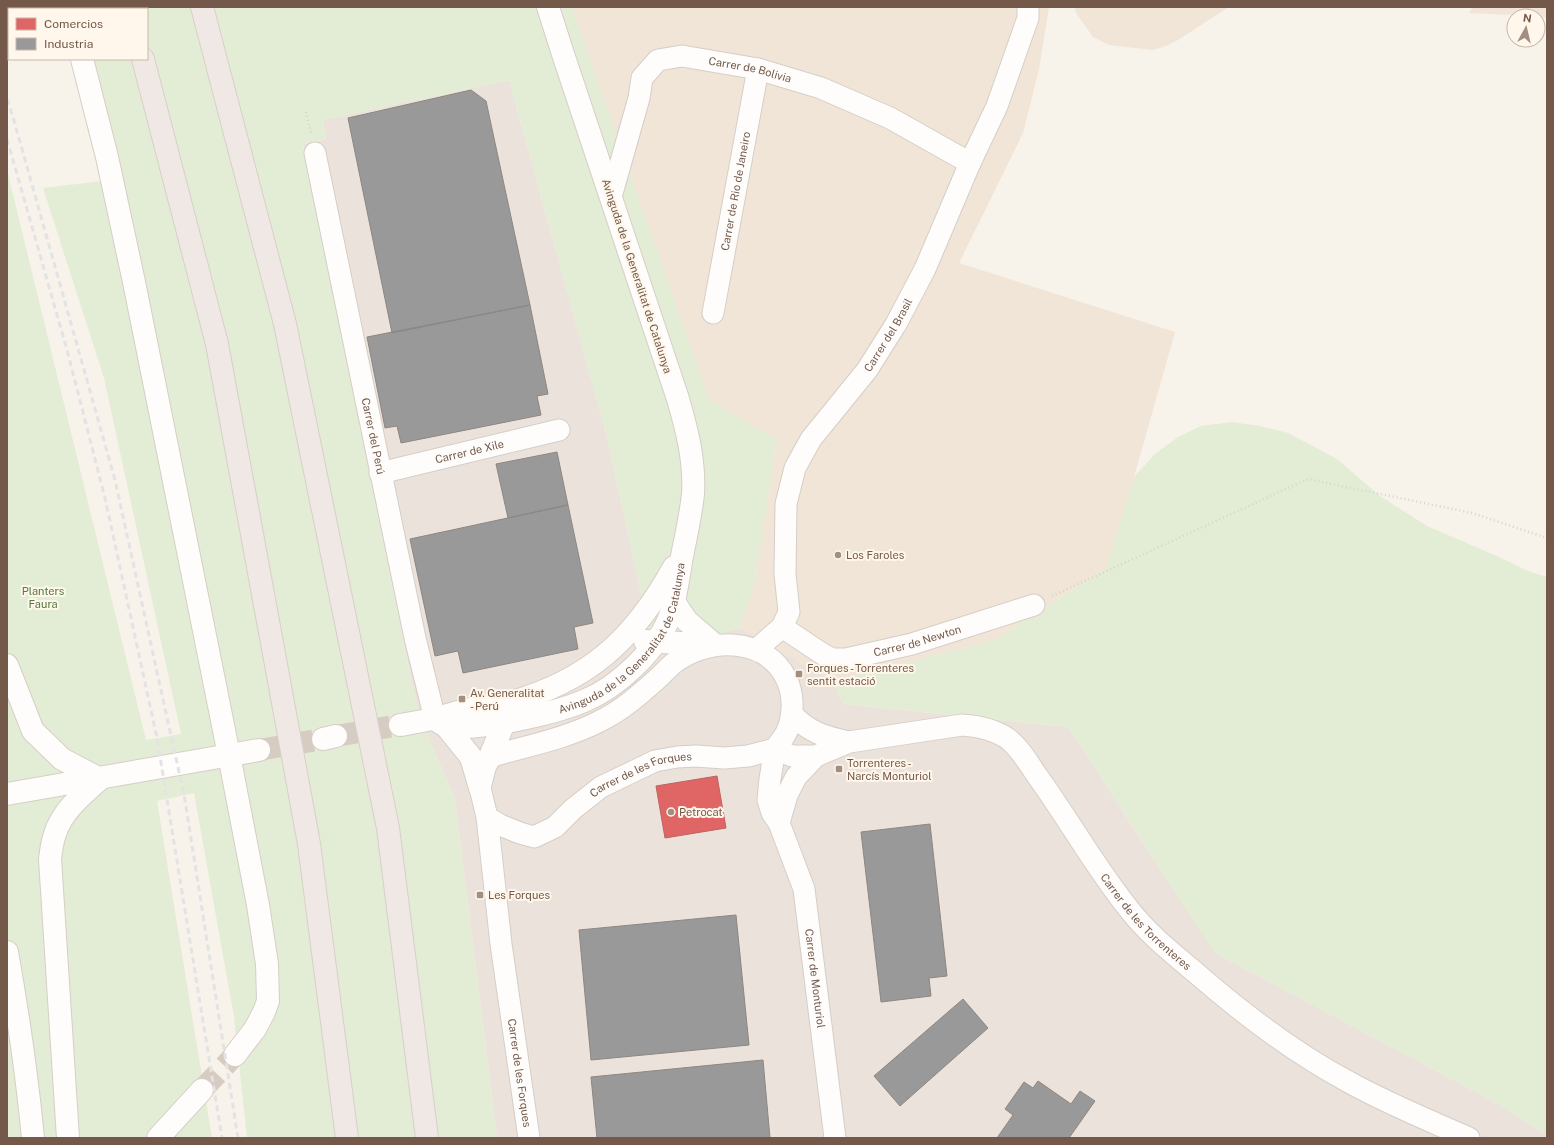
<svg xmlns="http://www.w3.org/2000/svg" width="1554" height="1145" font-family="'Public Sans',sans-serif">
  <rect width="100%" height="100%" fill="#f7f2ea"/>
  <path fill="#f0e5d7" d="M 572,7 L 1049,7 L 1039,69 L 1023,133 L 959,263 L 1175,332 L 1134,477 L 1106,568 L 995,640 L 833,682 L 740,628 L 754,585 L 777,440 L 709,400 Z
    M 1075,7 L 1229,7 L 1178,40 L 1166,46 L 1153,50 L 1109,45 L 1093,37 L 1076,13 Z
    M 1473,7 L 1547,7 L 1547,18 L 1538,17 L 1538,16 L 1469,13 Z"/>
  <path fill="#eae2db" d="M 509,80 L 607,437 L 654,654 L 740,628 L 833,682 L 843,704 L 1068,727 L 1215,953 L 1491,1100 L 1547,1135 L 1547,1138 L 497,1138 L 455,799 L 429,739 L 416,703 L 303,144 L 326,139 L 323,120 Z"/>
  <path fill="#e3edd5" d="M 78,7 L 572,7 L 709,400 L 777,440 L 754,585 L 740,628 L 654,654 L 607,437 L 509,80 L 323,120 L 326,139 L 303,144 L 416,703 L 429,739 L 455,799 L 497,1138 L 247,1138 L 234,1017 L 194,793 L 157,801 L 212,1138 L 7,1138 L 7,170 L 146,740 L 181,734 L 104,378 L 43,188 L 119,179 L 90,59 L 147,59 L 147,9 L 78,9 Z
    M 1231,422 L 1260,426 L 1288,433 L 1337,459 L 1380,496 L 1427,526 L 1499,557 L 1528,571 L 1547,577 L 1547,1135 L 1491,1100 L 1215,953 L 1068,727 L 843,704 L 833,682 L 995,640 L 1106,568 L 1134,477 L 1155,454 L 1178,437 L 1201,426 Z"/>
  <path fill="#e06666" stroke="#c0625e" d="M 717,776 L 726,828 L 665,838 L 656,786 Z"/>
  <path fill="#999" stroke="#8e8681" d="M 471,90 L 486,101 L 530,305 L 392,333 L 348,118 Z
    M 530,305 L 548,394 L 537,396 L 541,415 L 401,443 L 397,426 L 385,428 L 367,337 Z
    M 557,452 L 568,505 L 508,518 L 496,464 Z
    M 568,505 L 593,623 L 574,627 L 578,649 L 463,673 L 458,651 L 435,656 L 410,539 Z
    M 930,824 L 947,976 L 929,978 L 931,996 L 881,1002 L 861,832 Z
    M 736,915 L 749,1045 L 591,1060 L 579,930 Z
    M 963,999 L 988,1028 L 900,1106 L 874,1076 Z
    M 763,1060 L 770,1138 L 597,1138 L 591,1077 Z
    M 1038,1081 L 1071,1104 L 1080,1091 L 1095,1101 L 1069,1138 L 997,1138 L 1013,1115 L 1005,1109 L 1024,1082 L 1033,1088 Z"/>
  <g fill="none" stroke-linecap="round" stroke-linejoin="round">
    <path stroke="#d6ccc2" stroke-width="22" stroke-dasharray="22 11" stroke-linecap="butt" d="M 336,736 L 400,725
      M 259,750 L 323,739
      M 202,1090 L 235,1055"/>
    <g stroke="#d5cec7" stroke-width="23">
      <g id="street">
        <path id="s1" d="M 315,153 L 415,638 L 435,719"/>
        <path id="s2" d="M 611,197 L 639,98 L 642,78 L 658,60 L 682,56 L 758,69 L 821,88 L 890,118 L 970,163"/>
        <path id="s3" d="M 713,313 L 758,69"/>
        <path id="s4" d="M 380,473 L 559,430"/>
        <path id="s5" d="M 782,627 L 821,653 L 832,659 L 846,659 L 912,644 L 1034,605"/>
        <path id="s6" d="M 757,649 L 782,627 L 789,612 L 785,574 L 786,504 L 795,468 L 811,439 L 867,370 L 896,324 L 925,269 L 970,163 L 997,106 L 1028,18 L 1028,7"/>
        <path d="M 792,714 C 808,732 825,737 849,742"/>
        <path id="s7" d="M 775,749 L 792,756 L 816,756 L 849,742 L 962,725 C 978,726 993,729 1007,738 C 1020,748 1029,764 1038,777 C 1069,820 1095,867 1128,908 C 1147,933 1172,953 1196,973 C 1242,1013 1293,1052 1347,1081 C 1386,1103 1428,1120 1469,1138"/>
        <path id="s8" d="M 775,749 L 770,779 L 768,800 L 772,813 L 779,823 L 804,889 L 835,1138"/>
        <path id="s9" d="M 487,817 L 500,825 L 520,833 L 534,837 L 555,827 L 573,809 L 601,787 L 655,761 L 677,757 L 696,756 L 724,758 L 748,756 L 775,749 C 779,743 784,738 787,731 C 794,715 794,694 786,678 C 766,638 712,637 678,660 C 670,665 663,674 656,680 C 638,696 621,711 600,721 C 567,738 531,745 496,755 L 489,759 L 485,768 L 480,788 L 487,817 L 501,944 L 529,1138"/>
        <path d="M 779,823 L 787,795 L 796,777 L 816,756"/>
      </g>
    </g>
    <g stroke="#d6cec6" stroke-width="24">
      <g id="secondary">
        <path d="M 68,7 L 69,9"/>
        <path d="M 82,59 L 107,157 L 134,282 L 229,755 L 258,905 L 267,964 L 268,1001 L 264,1012 L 255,1029 L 235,1055"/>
        <path d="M 674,602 L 687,621 L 715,645"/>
        <path d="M 645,641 L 715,645"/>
        <path d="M 7,665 L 33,731 L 62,759 L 100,779"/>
        <path id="s10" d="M 435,719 C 438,721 443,726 447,726 C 470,730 504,723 526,718 C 545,714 565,709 584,701 C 618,687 659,649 671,613 C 677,593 679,571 683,551 C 687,532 691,513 693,494 C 695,461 687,430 678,399 L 563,54 L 548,7"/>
        <path d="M 400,725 C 412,723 425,721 436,718 C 446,716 456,712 466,710 C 478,708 492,707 505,704 C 587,682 633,641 674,567"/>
        <path d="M 446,726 L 471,757 L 480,788"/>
        <path d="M 323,739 L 336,736"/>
        <path d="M 489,759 L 506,718 L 510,714"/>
        <path d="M 7,794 L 259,750"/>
        <path d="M 7,952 C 18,1014 27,1075 33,1138"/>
        <path d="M 68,1138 L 50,859 C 51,851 52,842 55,834 C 62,811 83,794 100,779"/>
        <path d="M 158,1138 L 202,1090"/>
      </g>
    </g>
    <g stroke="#d8cfc9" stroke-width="24">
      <path id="highway" d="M 129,7 L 129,9
        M 202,7 L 285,324 L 388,828 L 427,1138
        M 143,59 L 217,344 L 309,844 L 347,1138"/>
    </g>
    <path stroke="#dad2ce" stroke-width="2.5" stroke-dasharray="1 3" stroke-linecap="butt" d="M 306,112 L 311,133
      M 1052,596 L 1308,479 L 1472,513 L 1547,538"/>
    <use href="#street" stroke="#fefdfc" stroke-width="21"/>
    <use href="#secondary" stroke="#fefdfc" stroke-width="22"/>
    <use href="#highway" stroke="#f0e8e4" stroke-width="22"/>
    <path stroke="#e4e2e4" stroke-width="3" stroke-dasharray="6 4" stroke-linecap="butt" d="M 7,99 L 13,117 L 115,480 L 171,736 L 184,794 L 238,1138
      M 7,139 L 67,350 L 105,498 L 157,738 L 222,1138"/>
  </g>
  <g fill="#a28f82" stroke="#fff7eb" stroke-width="1.5">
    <circle cx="838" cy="555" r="4"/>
    <rect x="795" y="670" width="8" height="8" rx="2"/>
    <rect x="458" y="695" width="8" height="8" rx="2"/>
    <rect x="835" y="765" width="8" height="8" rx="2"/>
    <circle cx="671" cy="812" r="4"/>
    <rect x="476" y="891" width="8" height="8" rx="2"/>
  </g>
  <g text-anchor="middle" stroke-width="4" stroke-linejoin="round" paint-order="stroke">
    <g font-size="11" fill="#74594a" stroke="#fff7eb">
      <text dy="4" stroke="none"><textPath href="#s2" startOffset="241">Carrer de Bolivia</textPath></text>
      <text dy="4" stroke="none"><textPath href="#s3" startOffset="124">Carrer de Rio de Janeiro</textPath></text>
      <text transform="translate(637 276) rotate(72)" y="4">Avinguda de la Generalitat de Catalunya</text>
      <text dy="4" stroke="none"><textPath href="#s6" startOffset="358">Carrer del Brasil</textPath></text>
      <text dy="4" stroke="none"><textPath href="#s1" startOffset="289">Carrer del Perú</textPath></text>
      <text dy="4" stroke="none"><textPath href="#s4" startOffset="92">Carrer de Xile</textPath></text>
      <text dy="4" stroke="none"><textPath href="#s10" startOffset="230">Avinguda de la Generalitat de Catalunya</textPath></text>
      <text dy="4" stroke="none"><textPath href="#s5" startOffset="147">Carrer de Newton</textPath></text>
      <text dy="4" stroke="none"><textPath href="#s9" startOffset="178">Carrer de les Forques</textPath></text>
      <text dy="4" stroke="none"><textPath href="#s7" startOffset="471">Carrer de les Torrenteres</textPath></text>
      <text dy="4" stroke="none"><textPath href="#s8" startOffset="238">Carrer de Monturiol</textPath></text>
      <text dy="4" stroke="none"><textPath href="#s9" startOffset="1052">Carrer de les Forques</textPath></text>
    </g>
    <g font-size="11" fill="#74594a" stroke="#fff7eb" text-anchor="start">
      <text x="846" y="559">Los Faroles</text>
      <text x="807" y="672">Forques - Torrenteres<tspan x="807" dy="13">sentit estació</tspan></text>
      <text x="470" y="697">Av. Generalitat<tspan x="470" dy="13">- Perú</tspan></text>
      <text x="847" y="767">Torrenteres -<tspan x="847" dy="13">Narcís Monturiol</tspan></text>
      <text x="679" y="816">Petrocat</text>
      <text x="488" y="899">Les Forques</text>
    </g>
    <g font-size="11" fill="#537a42" stroke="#fff7eb">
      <text x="43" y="595">Planters<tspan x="43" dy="13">Faura</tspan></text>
    </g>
  </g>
  <rect width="1554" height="1145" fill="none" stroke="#74594a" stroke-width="16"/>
  <rect x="8" y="8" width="140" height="52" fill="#fff7eb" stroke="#c7b8ab"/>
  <rect x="16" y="18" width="20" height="12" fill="#e06666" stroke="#c7b8ab"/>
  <text x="44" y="28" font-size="12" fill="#74594a">Comercios</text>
  <rect x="16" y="38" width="20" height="12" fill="#999999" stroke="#c7b8ab"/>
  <text x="44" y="48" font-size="12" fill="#74594a">Industria</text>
  <g transform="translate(1526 28) rotate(8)"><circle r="19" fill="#fff7eb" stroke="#c7b8ab"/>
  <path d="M0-3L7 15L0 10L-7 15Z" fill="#a28f82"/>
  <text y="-6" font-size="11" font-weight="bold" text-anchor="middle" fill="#74594a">N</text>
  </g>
</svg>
